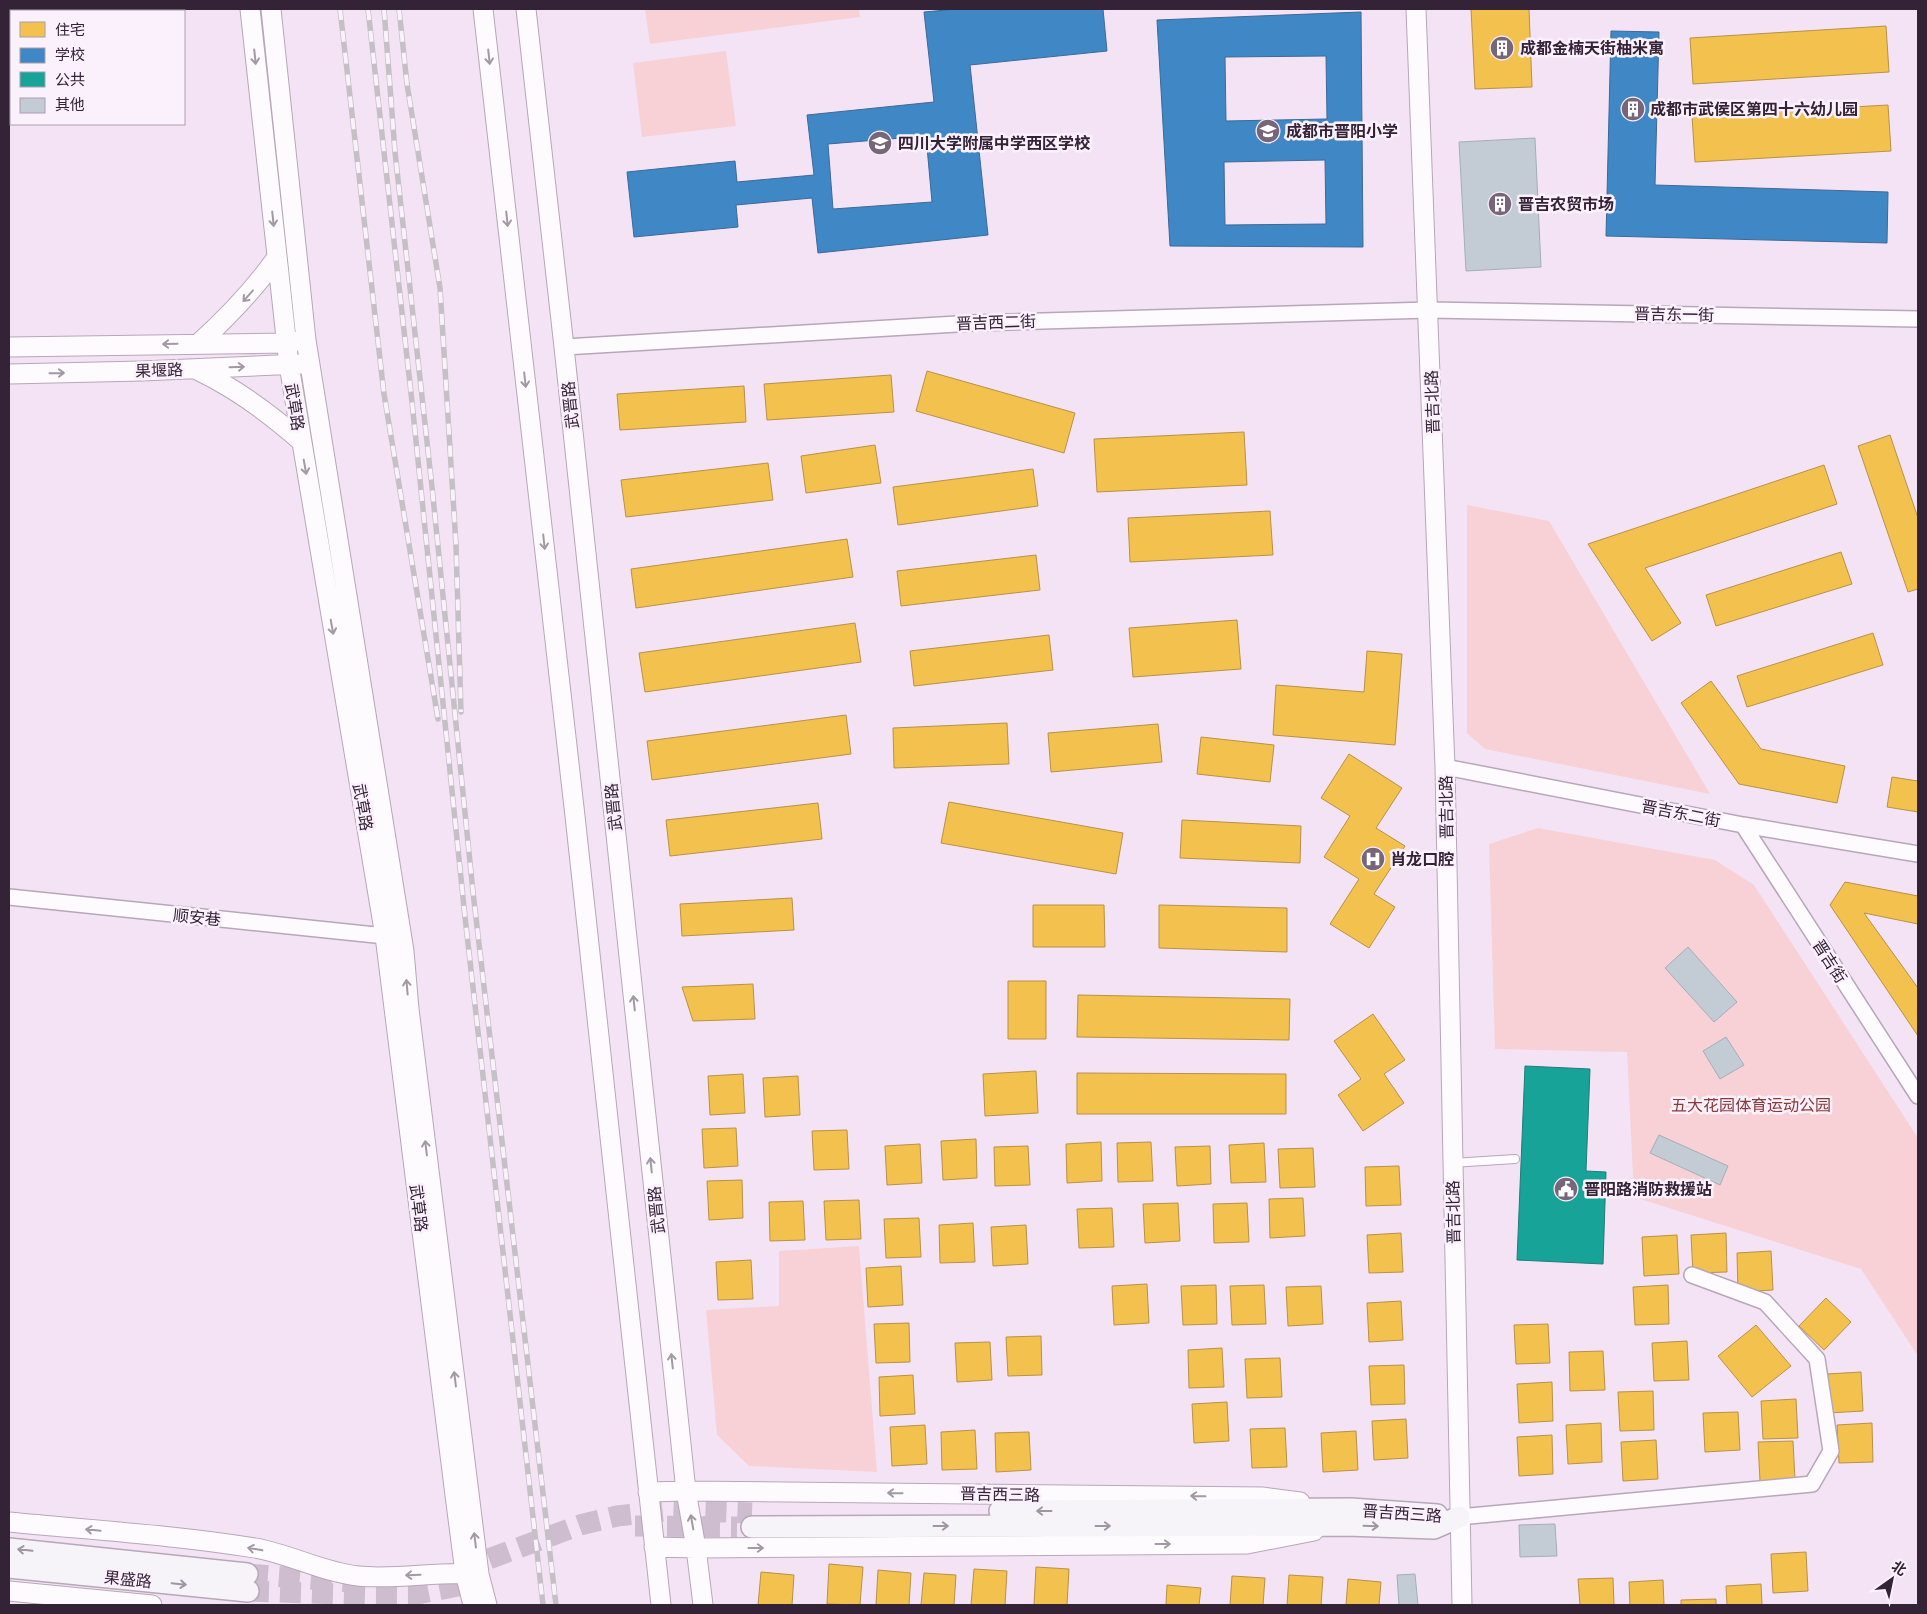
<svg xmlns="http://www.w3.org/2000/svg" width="1927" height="1614" font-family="Barlow,'Noto Sans SC',sans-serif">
  <rect width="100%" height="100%" fill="#f4e3f5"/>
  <path fill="#f8d1d6" d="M 645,9 L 859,9 L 860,17 L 650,44 Z
    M 726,51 L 736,126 L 642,137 L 633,63 Z
    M 1467,505 L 1549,521 L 1710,794 L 1485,749 L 1467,733 Z
    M 1538,828 L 1715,860 L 1754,885 L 1918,1138 L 1918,1356 L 1861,1269 L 1634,1197 L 1627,1052 L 1495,1049 L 1489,844 Z
    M 859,1246 L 877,1472 L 749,1466 L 717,1435 L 706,1310 L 779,1306 L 779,1251 Z"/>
  <path fill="#f2c14e" stroke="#b99147" d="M 1471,9 L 1529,9 L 1532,87 L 1475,89 Z
    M 1886,26 L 1889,72 L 1693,84 L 1690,38 Z
    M 1888,105 L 1891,151 L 1695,162 L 1692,116 Z
    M 927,371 L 1075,413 L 1064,453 L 916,411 Z
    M 891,375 L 894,412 L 767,420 L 764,384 Z
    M 744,386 L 746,422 L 620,430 L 617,394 Z
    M 1244,432 L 1247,485 L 1097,492 L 1094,439 Z
    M 1890,435 L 1918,518 L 1918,589 L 1908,592 L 1858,446 Z
    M 875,445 L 881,483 L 806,493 L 801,456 Z
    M 768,463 L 773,500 L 626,517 L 621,480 Z
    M 1824,465 L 1837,504 L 1645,568 L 1681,623 L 1652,641 L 1588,544 Z
    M 1033,469 L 1038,506 L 898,525 L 893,487 Z
    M 1270,511 L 1273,555 L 1130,562 L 1128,518 Z
    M 847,539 L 853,577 L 636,608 L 631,569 Z
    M 1841,552 L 1852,584 L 1716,626 L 1706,595 Z
    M 1036,555 L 1040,590 L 901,606 L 897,571 Z
    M 1237,620 L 1241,669 L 1133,677 L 1129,628 Z
    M 855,623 L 861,662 L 645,692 L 639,653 Z
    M 1873,633 L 1883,665 L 1747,707 L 1737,676 Z
    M 1049,635 L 1053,670 L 914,686 L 910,651 Z
    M 1367,651 L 1402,654 L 1395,745 L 1273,735 L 1276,685 L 1364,692 Z
    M 1711,681 L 1761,749 L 1845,766 L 1837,803 L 1739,784 L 1681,703 Z
    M 846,715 L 851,754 L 652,780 L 647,741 Z
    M 1007,723 L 1009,764 L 894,768 L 893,728 Z
    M 1158,724 L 1162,762 L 1051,772 L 1048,733 Z
    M 1201,737 L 1274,745 L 1270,782 L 1197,774 Z
    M 1349,754 L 1402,788 L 1376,828 L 1405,846 L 1374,894 L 1395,907 L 1369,948 L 1330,924 L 1359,879 L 1324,857 L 1350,816 L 1321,798 Z
    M 1892,777 L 1918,781 L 1918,812 L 1887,807 Z
    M 949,802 L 1123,833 L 1116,874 L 941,843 Z
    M 818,803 L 822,839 L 670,856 L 666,820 Z
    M 1182,820 L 1301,826 L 1300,863 L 1180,858 Z
    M 1845,882 L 1918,896 L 1918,924 L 1864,913 L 1918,988 L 1918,1036 L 1830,905 Z
    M 792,898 L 794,930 L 682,936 L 680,904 Z
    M 1033,905 L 1104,905 L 1105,947 L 1033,947 Z
    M 1159,905 L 1287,908 L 1287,952 L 1159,948 Z
    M 1008,981 L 1046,981 L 1046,1039 L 1008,1039 Z
    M 753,984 L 755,1019 L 693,1021 L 682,987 Z
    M 1078,995 L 1290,999 L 1289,1040 L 1077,1037 Z
    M 1373,1014 L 1405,1060 L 1384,1074 L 1404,1103 L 1363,1131 L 1338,1095 L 1361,1079 L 1334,1041 Z
    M 1036,1071 L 1038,1113 L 985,1116 L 983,1074 Z
    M 1077,1073 L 1286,1074 L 1286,1114 L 1077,1114 Z
    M 743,1074 L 745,1113 L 710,1115 L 708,1076 Z
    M 798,1076 L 800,1115 L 765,1117 L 763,1078 Z
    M 736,1128 L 738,1166 L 704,1168 L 702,1129 Z
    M 847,1130 L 849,1169 L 814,1170 L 812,1131 Z
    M 976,1139 L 977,1178 L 943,1180 L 941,1141 Z
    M 1101,1142 L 1102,1181 L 1067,1183 L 1066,1144 Z
    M 1151,1142 L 1153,1181 L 1118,1182 L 1117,1143 Z
    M 1264,1143 L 1266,1182 L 1231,1183 L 1229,1145 Z
    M 920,1144 L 922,1183 L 887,1185 L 885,1146 Z
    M 1028,1146 L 1030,1185 L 995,1186 L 994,1147 Z
    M 1210,1146 L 1211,1184 L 1177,1186 L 1175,1147 Z
    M 1313,1148 L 1315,1187 L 1280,1188 L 1278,1149 Z
    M 1399,1166 L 1401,1205 L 1366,1206 L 1365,1167 Z
    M 742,1180 L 743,1218 L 709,1220 L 707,1181 Z
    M 1303,1198 L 1305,1236 L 1270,1238 L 1269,1199 Z
    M 859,1200 L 861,1239 L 826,1240 L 824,1201 Z
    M 803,1201 L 805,1240 L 770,1241 L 769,1202 Z
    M 1178,1203 L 1180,1241 L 1145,1243 L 1143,1204 Z
    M 1247,1203 L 1249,1242 L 1214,1243 L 1213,1204 Z
    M 1112,1208 L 1114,1247 L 1079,1248 L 1077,1209 Z
    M 919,1218 L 921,1257 L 886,1258 L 884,1219 Z
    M 973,1223 L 975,1262 L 940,1263 L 939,1225 Z
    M 1026,1225 L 1028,1264 L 993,1266 L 991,1227 Z
    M 1401,1233 L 1403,1272 L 1369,1273 L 1367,1235 Z
    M 1726,1233 L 1727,1272 L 1693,1273 L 1691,1235 Z
    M 1677,1235 L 1679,1274 L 1644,1276 L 1642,1237 Z
    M 1771,1251 L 1773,1290 L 1738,1292 L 1737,1253 Z
    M 751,1260 L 753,1299 L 718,1300 L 716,1262 Z
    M 901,1266 L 903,1305 L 868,1307 L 866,1268 Z
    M 1147,1284 L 1149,1323 L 1114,1325 L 1112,1286 Z
    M 1216,1285 L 1217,1324 L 1183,1325 L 1181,1286 Z
    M 1264,1285 L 1266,1324 L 1232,1325 L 1230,1286 Z
    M 1668,1285 L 1669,1324 L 1635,1325 L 1633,1287 Z
    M 1321,1286 L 1323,1324 L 1288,1326 L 1286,1287 Z
    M 1826,1298 L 1851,1322 L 1824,1350 L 1799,1326 Z
    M 1401,1301 L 1403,1340 L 1369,1342 L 1367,1303 Z
    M 909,1323 L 910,1362 L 876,1363 L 874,1324 Z
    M 1548,1324 L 1550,1363 L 1516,1364 L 1514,1325 Z
    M 1756,1325 L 1791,1366 L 1752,1397 L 1718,1356 Z
    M 1041,1336 L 1042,1375 L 1008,1376 L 1006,1337 Z
    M 1687,1341 L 1689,1380 L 1654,1381 L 1652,1343 Z
    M 990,1342 L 992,1380 L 957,1382 L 955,1343 Z
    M 1222,1348 L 1224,1387 L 1189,1388 L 1188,1350 Z
    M 1603,1351 L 1605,1390 L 1570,1391 L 1569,1352 Z
    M 1280,1358 L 1282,1397 L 1247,1398 L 1245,1359 Z
    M 1404,1365 L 1405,1404 L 1371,1405 L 1369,1366 Z
    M 1861,1372 L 1863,1411 L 1828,1413 L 1827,1374 Z
    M 913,1375 L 915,1414 L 880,1416 L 879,1377 Z
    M 1552,1382 L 1553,1421 L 1519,1423 L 1517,1384 Z
    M 1653,1391 L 1654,1430 L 1620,1431 L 1618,1392 Z
    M 1796,1399 L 1798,1438 L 1763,1439 L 1761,1401 Z
    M 1227,1402 L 1229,1441 L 1194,1443 L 1192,1404 Z
    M 1738,1412 L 1740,1450 L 1705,1452 L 1703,1413 Z
    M 1406,1419 L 1408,1458 L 1374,1460 L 1372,1421 Z
    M 1601,1423 L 1602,1462 L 1568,1464 L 1566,1425 Z
    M 1872,1423 L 1873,1462 L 1839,1463 L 1837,1425 Z
    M 925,1425 L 927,1464 L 892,1466 L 890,1427 Z
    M 1285,1428 L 1287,1467 L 1252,1468 L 1250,1429 Z
    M 975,1430 L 977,1469 L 942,1470 L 941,1432 Z
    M 1356,1431 L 1358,1470 L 1323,1472 L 1321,1433 Z
    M 1029,1432 L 1031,1470 L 996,1472 L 995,1433 Z
    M 1552,1435 L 1553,1474 L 1519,1476 L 1517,1437 Z
    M 1656,1440 L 1658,1479 L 1623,1481 L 1621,1442 Z
    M 1793,1441 L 1795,1480 L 1760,1481 L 1758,1442 Z
    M 1806,1552 L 1808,1591 L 1773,1593 L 1771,1554 Z
    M 829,1564 L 863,1567 L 860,1605 L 827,1604 Z
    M 1036,1567 L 1069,1569 L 1067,1605 L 1034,1605 Z
    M 974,1569 L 1007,1571 L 1005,1605 L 971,1605 Z
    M 878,1570 L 911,1573 L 909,1605 L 876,1605 Z
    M 761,1572 L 794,1575 L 792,1605 L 758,1605 Z
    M 924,1573 L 956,1575 L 954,1605 L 921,1605 Z
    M 1289,1575 L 1323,1577 L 1321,1605 L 1287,1605 Z
    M 1232,1576 L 1265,1578 L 1263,1605 L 1230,1605 Z
    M 1613,1578 L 1614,1605 L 1580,1605 L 1578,1579 Z
    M 1348,1579 L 1381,1582 L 1379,1605 L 1346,1605 Z
    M 1663,1580 L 1664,1605 L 1630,1605 L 1629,1582 Z
    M 1761,1584 L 1762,1605 L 1727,1605 L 1726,1586 Z
    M 1167,1585 L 1201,1588 L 1199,1605 L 1166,1605 Z
    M 1716,1599 L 1716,1605 L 1681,1605 L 1681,1600 Z"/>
  <path fill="#3f88c5" stroke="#3c699a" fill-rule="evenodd" d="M 957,9 L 1103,9 L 1107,51 L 970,65 L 988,235 L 818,253 L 812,198 L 736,205 L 738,227 L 634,237 L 627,172 L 735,161 L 737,182 L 814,175 L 807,115 L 934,102 L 924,12 ZM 926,136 L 932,202 L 833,209 L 828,144 Z
    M 1361,12 L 1363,247 L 1170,246 L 1157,20 ZM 1326,56 L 1327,119 L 1226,121 L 1225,57 ZM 1325,160 L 1326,224 L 1225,225 L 1224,162 Z
    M 1611,31 L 1659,32 L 1655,185 L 1888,192 L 1887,243 L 1606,236 Z"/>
  <path fill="#17a398" stroke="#207c7b" d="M 1525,1066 L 1590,1069 L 1586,1171 L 1606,1172 L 1603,1264 L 1517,1260 Z"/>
  <path fill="#c3cbd5" stroke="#a4aeb7" d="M 1535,138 L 1541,267 L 1466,271 L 1459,142 Z
    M 1688,947 L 1737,1002 L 1714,1022 L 1665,968 Z
    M 1726,1037 L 1744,1065 L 1720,1079 L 1703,1051 Z
    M 1659,1135 L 1728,1166 L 1720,1185 L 1650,1153 Z
    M 1555,1524 L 1557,1556 L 1520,1557 L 1519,1525 Z
    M 1415,1574 L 1418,1605 L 1399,1605 L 1397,1575 Z"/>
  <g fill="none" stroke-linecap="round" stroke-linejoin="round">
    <path stroke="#cebccf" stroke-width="21" stroke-dasharray="21 11" stroke-linecap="butt" d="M 635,1526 L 737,1527
      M 459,1570 L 580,1525 L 617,1516 L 671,1510 L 752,1513
      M 247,1574 L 361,1583
      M 248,1591 L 374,1595 L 413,1595 L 462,1585 L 485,1576"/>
    <g stroke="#b7a7b8" stroke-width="10">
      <path id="service" d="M 1452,1163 L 1515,1159"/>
    </g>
    <g stroke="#b7a7b8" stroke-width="18">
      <path id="minor" d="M 564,347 L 974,323 L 1429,310 L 1918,319
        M 1445,767 L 1743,825 L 1918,854
        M 1743,825 L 1918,1096
        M 9,897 L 385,936
        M 1459,1517 L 1812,1484 L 1831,1451 L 1817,1359 L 1765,1302 L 1692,1275"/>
    </g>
    <g stroke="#b7a7b8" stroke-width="21">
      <path id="tertiary" d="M 250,9 L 289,365 L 385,936 L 456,1503 L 465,1573 L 473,1605
        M 271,9 L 306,340 L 404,951 L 409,1009 L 479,1574 L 487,1605
        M 483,9 L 575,816 L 661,1605
        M 526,9 L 564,347 L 686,1491 L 696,1548 L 703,1605
        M 1416,9 L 1445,767 L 1462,1605
        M 198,344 C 228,317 254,290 277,257
        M 9,347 L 286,343 L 298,341
        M 199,371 C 237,389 269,413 301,441
        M 9,374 L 142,371 L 300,364
        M 648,1492 L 686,1491 L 1262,1497 L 1300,1502
        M 9,1522 C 91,1530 174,1535 255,1548 C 290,1554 322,1572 358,1576 C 397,1580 437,1571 476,1574
        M 654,1547 L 696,1548 L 1247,1544 L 1314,1531
        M 9,1591 L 152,1605"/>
    </g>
    <g stroke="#b7a7b8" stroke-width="24">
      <path id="secondary" d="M 1000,1511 L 1351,1509 L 1437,1515
        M 752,1527 L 1347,1525 L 1434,1528 L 1459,1517
        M 9,1549 L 247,1574
        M 9,1567 L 248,1591"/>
    </g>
    <use href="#service" stroke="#fdfbfe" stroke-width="8"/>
    <use href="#minor" stroke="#fdfbfe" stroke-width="15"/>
    <use href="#tertiary" stroke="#fdfbfe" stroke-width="19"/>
    <use href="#secondary" stroke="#f6f4f9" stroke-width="21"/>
    <g stroke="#c5c0c5" stroke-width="5.5">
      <path id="rail" d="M 340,9 L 384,394 L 438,719
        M 368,9 L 412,402 L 465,917 L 543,1605
        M 384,9 L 395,152 L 432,487 L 473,892 L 556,1605
        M 399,9 L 407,84 L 440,288 L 456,545 L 461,712"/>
    </g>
    <use href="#rail" stroke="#fbf1fc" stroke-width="4" stroke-dasharray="11" stroke-linecap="butt"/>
  </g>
  <defs><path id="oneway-shaft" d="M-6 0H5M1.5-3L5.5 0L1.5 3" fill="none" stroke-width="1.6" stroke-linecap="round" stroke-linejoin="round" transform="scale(1.25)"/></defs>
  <g stroke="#a399a4">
    <use href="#oneway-shaft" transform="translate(255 57) rotate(84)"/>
    <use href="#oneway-shaft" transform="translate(489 57) rotate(84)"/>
    <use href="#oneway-shaft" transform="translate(273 219) rotate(84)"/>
    <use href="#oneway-shaft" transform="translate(507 219) rotate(84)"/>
    <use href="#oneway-shaft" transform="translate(248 296) rotate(132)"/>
    <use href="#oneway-shaft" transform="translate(170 344) rotate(179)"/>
    <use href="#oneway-shaft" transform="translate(237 367) rotate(-2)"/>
    <use href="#oneway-shaft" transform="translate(57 373) rotate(-1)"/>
    <use href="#oneway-shaft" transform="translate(525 380) rotate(84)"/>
    <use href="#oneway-shaft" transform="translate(305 467) rotate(80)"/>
    <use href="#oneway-shaft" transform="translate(544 542) rotate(84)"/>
    <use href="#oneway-shaft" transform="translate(332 627) rotate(80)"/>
    <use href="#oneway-shaft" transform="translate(407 987) rotate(-95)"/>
    <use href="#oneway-shaft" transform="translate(634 1003) rotate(-96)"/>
    <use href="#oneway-shaft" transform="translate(426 1148) rotate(-97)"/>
    <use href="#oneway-shaft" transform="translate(651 1165) rotate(-96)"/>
    <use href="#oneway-shaft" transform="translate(672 1361) rotate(-96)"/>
    <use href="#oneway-shaft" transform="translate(455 1379) rotate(-97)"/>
    <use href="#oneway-shaft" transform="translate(895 1493) rotate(-179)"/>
    <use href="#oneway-shaft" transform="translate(1198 1496) rotate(-179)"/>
    <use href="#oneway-shaft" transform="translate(692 1522) rotate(-100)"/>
    <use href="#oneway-shaft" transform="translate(93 1530) rotate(-174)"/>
    <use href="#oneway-shaft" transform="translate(475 1540) rotate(-97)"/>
    <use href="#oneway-shaft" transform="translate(1163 1544)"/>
    <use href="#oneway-shaft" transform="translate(756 1548)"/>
    <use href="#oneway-shaft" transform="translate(255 1549) rotate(-170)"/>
    <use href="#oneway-shaft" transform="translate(413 1575) rotate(178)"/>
  </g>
  <g stroke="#9f96a1">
    <use href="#oneway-shaft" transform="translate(1044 1511) rotate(180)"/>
    <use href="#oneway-shaft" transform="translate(941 1526)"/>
    <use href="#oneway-shaft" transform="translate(1103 1526)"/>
    <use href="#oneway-shaft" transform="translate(1371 1526) rotate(2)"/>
    <use href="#oneway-shaft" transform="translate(25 1550) rotate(-174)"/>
    <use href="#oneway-shaft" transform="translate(179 1584) rotate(6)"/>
  </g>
  <defs>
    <g id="building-disc" transform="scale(1.25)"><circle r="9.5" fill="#776679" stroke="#fbf1fc"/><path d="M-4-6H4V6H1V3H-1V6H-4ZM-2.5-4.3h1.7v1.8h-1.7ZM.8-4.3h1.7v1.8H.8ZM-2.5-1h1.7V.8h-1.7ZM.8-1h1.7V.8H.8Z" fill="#fff"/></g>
    <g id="school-disc" transform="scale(1.25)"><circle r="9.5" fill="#776679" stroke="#fbf1fc"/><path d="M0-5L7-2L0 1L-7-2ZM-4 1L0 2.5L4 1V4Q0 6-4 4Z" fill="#fff"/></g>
    <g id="hospital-disc" transform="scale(1.25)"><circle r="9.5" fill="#776679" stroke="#fbf1fc"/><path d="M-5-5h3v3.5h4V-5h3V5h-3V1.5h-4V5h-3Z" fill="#fff"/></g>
    <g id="civic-disc" transform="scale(1.25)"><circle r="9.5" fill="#776679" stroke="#fbf1fc"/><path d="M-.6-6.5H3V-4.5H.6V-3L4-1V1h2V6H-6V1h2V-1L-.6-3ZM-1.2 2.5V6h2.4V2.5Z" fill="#fff"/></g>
  </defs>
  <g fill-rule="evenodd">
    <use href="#building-disc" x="1502" y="48"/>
    <use href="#building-disc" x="1633" y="109"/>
    <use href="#school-disc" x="1268" y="131"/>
    <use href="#school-disc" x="880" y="143"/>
    <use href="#building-disc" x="1500" y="204"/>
    <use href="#hospital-disc" x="1373" y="859"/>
    <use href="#civic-disc" x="1566" y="1189"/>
  </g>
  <g text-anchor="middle" stroke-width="5" stroke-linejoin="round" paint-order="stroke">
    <g font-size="16" font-weight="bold" fill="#342236" stroke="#fbf1fc" text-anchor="start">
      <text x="1520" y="54">成都金楠天街柚米寓</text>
      <text x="1650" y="115">成都市武侯区第四十六幼儿园</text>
      <text x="1286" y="137">成都市晋阳小学</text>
      <text x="898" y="149">四川大学附属中学西区学校</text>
      <text x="1518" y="210">晋吉农贸市场</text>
      <text x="1390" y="865">肖龙口腔</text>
      <text x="1584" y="1195">晋阳路消防救援站</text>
    </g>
    <g font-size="16" fill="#342236" stroke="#fbf1fc">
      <text transform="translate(1674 314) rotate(1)" y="6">晋吉东一街</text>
      <text transform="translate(996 322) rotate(-2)" y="6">晋吉西二街</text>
      <text transform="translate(159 370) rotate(-2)" y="6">果堰路</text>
      <text transform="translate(1432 402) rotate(-92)" y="6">晋吉北路</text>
      <text transform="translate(570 405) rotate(-96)" y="6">武晋路</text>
      <text transform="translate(295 407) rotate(81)" y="6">武草路</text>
      <text transform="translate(363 807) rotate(80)" y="6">武草路</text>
      <text transform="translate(613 807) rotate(-96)" y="6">武晋路</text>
      <text transform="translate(1446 807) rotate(-91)" y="6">晋吉北路</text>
      <text transform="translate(1681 813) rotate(11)" y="6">晋吉东二街</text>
      <text transform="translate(197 917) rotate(6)" y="6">顺安巷</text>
      <text transform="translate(1830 961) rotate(57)" y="6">晋吉街</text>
      <text transform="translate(419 1208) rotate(83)" y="6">武草路</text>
      <text transform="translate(656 1210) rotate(-96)" y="6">武晋路</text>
      <text transform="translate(1453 1212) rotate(-91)" y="6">晋吉北路</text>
      <text transform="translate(1000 1494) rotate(1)" y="6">晋吉西三路</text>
      <text transform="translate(1402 1513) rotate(4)" y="6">晋吉西三路</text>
      <text transform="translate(128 1579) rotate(6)" y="6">果盛路</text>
    </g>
    <g font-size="16" fill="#8a3936" stroke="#fbf1fc">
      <text x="1751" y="1111">五大花园体育运动公园</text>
    </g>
  </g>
  <rect width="1927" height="1614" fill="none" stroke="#342236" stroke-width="20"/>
  <rect x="10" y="10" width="175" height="115" fill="#fbf1fc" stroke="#ab9ead"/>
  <rect x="20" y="22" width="25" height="15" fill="#f2c14e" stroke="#ab9ead"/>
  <text x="55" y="35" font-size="15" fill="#342236">住宅</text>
  <rect x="20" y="48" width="25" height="15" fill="#3f88c5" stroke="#ab9ead"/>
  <text x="55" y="60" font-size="15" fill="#342236">学校</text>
  <rect x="20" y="72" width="25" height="15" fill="#17a398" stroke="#ab9ead"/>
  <text x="55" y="85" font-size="15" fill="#342236">公共</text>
  <rect x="20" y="98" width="25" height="15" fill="#c3cbd5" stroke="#ab9ead"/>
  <text x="55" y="110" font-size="15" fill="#342236">其他</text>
  <g transform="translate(1892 1579) rotate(33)" stroke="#fbf1fc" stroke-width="4" paint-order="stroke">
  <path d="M0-4L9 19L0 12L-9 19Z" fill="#342236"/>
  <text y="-8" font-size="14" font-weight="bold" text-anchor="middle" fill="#342236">北</text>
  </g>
</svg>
